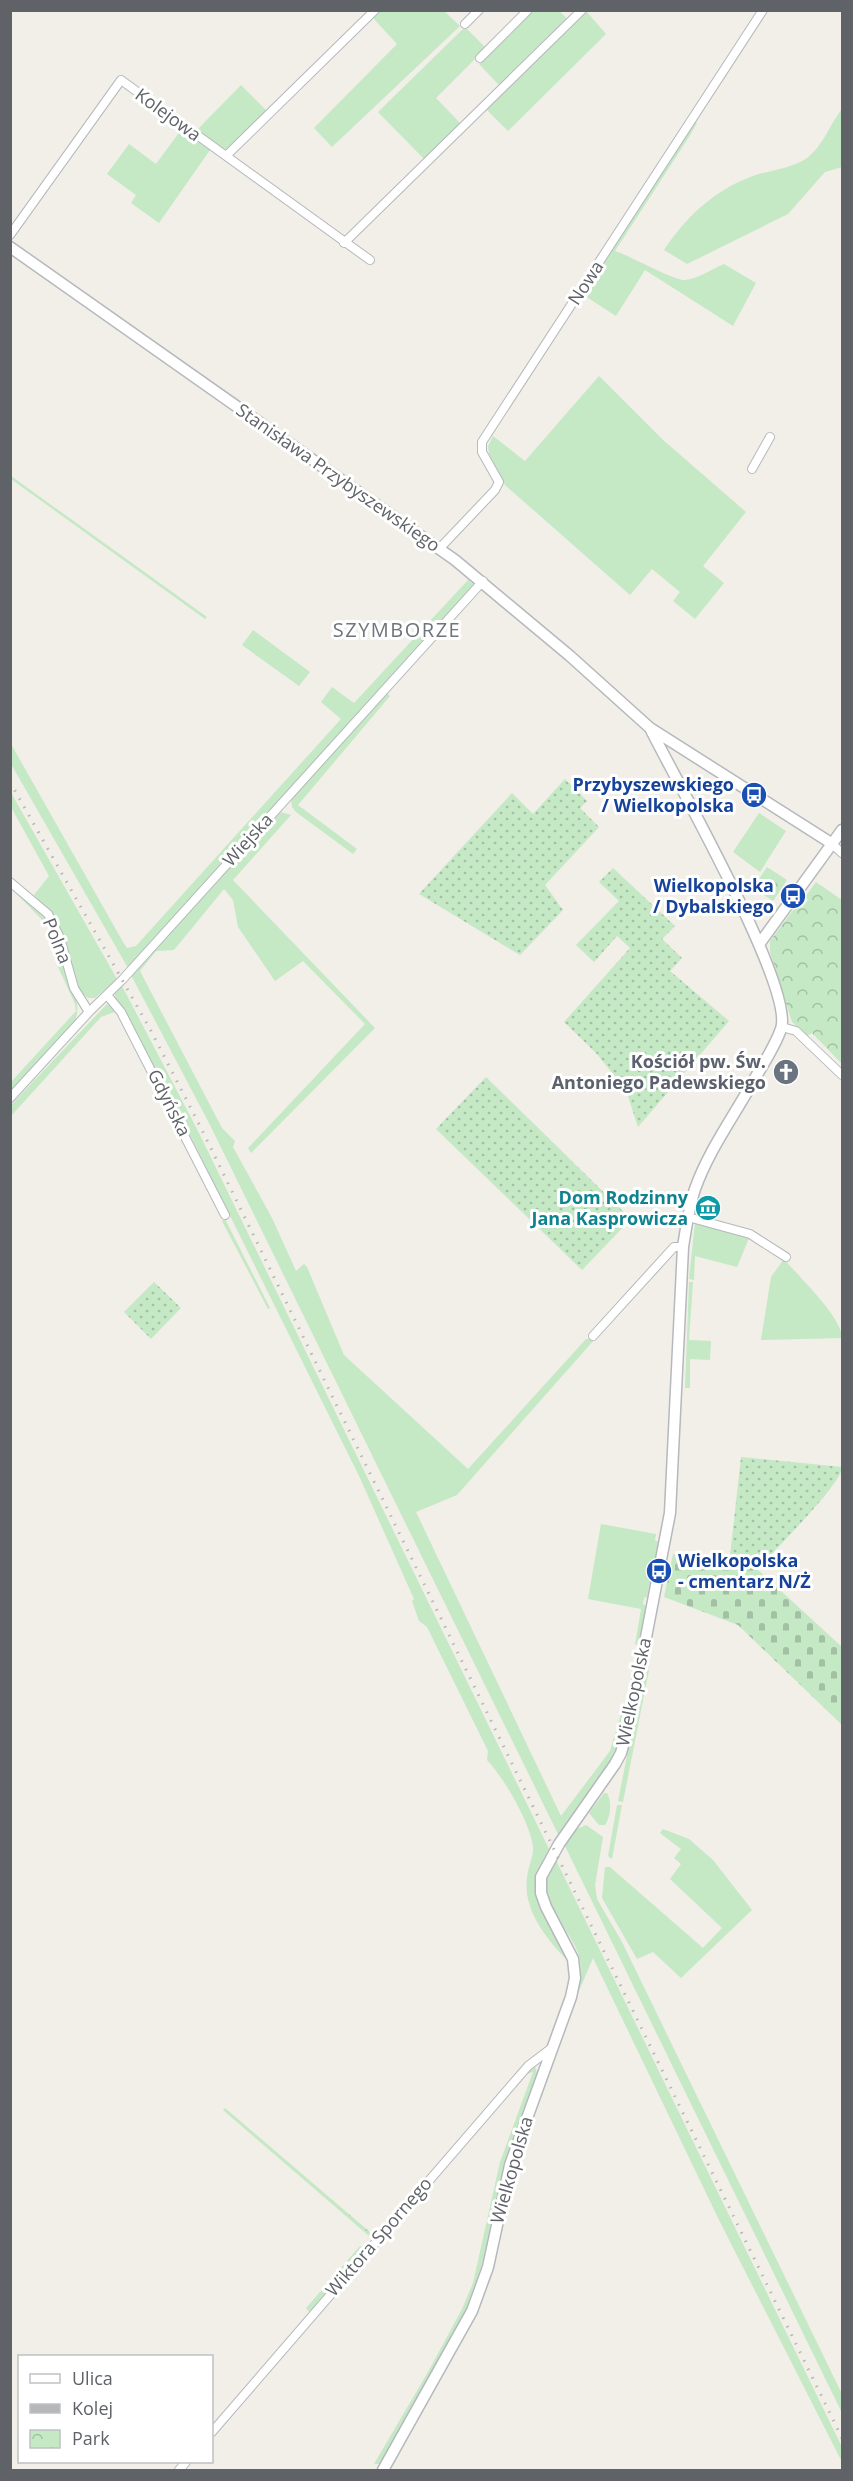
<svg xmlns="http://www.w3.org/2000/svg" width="853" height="2481" font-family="'Open Sans',sans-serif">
  <defs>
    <pattern id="forest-firs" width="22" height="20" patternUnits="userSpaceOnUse" patternTransform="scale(1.5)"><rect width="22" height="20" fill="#c5e8c5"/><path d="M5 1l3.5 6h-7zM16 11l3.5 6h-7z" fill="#a3c0a4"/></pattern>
    <pattern id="cemetery-stones" width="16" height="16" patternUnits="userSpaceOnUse" patternTransform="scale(1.5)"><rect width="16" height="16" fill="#c5e8c5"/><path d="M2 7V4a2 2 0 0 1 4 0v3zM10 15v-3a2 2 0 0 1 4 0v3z" fill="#a3c0a4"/></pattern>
    <pattern id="park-crowns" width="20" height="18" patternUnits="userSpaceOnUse" patternTransform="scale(1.5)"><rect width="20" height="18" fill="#c5e8c5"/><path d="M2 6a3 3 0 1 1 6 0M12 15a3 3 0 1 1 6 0" fill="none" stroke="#a3c0a4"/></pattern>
    <pattern id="garden-dots" width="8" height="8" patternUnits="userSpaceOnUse" patternTransform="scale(1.5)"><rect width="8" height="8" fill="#c5e8c5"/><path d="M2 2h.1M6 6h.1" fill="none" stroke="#a3c0a4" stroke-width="1.8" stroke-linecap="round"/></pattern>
  </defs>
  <rect width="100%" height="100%" fill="#f1efe8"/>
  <path fill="#c5e8c5" d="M 380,11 L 444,11 L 460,26 L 332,147 L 314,128 L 397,44 L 373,18 Z
    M 533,11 L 559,11 L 569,20 L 500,86 L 479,64 Z
    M 587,12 L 606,34 L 508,131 L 486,109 Z
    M 465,27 L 486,48 L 436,98 L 461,124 L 425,160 L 378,112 Z
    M 241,85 L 267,111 L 227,150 L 196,131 Z
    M 842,109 L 842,167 L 825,172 L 788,214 L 687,264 L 664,250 C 688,214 718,187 759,174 C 775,170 794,167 807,158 C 823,146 830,124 842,109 Z
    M 695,121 L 697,123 L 689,137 L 615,251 C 631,256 674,281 685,280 C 698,279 712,269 724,264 L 756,283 L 733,326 L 645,270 L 616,316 L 582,294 Z
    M 181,130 L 210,150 L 159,223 L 131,203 L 136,195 L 107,174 L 129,144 L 156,164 Z
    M 599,376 L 662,439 L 746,512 L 703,566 L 724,583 L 695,619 L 673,601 L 680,592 L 652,569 L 630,595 L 505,485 L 489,454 L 488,446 L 493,436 L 525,461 Z
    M 11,476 L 207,617 L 205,619 L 11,479 Z
    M 468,580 L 474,585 L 128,968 L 11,764 L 11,744 L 123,942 L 127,948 L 136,946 L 341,719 L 321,702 L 332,687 L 354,703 Z
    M 253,630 L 310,672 L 299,686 L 242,645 Z
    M 387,693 L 390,696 L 298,805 L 357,849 L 353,854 L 296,812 L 292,807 L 291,798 Z
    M 10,791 L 117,979 L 95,998 L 88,998 L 80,991 L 57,923 L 34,895 L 49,876 L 11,807 Z
    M 281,812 L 291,815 L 233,880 L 375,1028 L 251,1153 L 248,1148 L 365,1024 L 303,961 L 275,981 L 238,927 L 233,900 L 224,889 L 174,950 L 156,951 L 140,971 L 222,1128 L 235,1141 L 233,1147 L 272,1218 L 296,1271 L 304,1264 L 307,1267 L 344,1355 L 468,1469 L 586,1339 L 594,1340 L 457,1495 L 416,1512 L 561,1816 L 610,1751 L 623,1707 L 627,1708 L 619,1742 L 609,1763 L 559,1836 L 209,1123 L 131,975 Z
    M 759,813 L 786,831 L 760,872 L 733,852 Z
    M 10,887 C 22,897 36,906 45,918 C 58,933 87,1007 74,1022 L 11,1090 L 11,1082 L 76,1011 L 75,1004 L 54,958 L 49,927 Z
    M 121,984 L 197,1129 L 549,1849 C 519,1897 552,1915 566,1959 C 545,1937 523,1909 527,1878 C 528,1867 534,1856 533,1846 C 529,1821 504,1778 487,1760 L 488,1751 L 427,1627 L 419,1621 L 412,1601 L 414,1599 L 360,1478 L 189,1133 L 115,998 L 115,991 Z
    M 107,1004 L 117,1011 L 101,1017 L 11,1116 L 10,1106 Z
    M 225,1219 L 270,1308 L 268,1309 L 222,1221 Z
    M 695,1222 L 749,1238 L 737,1267 L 695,1256 L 694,1280 L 689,1279 Z
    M 784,1259 C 798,1276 842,1317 842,1338 L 761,1340 L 771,1277 Z
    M 689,1282 L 693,1282 L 689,1340 L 711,1341 L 710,1360 L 690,1359 L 690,1388 L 685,1388 Z
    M 601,1524 L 656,1534 L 655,1540 L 658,1542 L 647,1597 L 644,1598 L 643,1604 L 646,1606 L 638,1644 L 635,1645 L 641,1609 L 588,1599 Z
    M 644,1670 L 649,1670 L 623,1802 L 618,1801 Z
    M 604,1793 L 607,1793 C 612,1802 611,1816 605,1825 L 599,1825 L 589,1813 Z
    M 617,1805 L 622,1805 L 612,1859 L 608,1856 Z
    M 586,1825 L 603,1837 L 595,1885 L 597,1899 L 622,1942 L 842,2394 L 842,2413 L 564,1844 L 575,1830 Z
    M 663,1829 L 689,1839 L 713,1860 L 752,1910 L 681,1978 L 653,1952 L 637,1959 L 602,1898 L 605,1867 L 610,1867 L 703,1948 L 722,1928 L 670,1879 L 681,1864 L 674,1858 L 681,1849 L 660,1833 Z
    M 555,1858 L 842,2447 L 842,2462 L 720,2222 L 593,1958 L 576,1998 C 579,1984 583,1970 579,1956 C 572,1931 542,1909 546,1880 C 547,1873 552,1865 555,1858 Z
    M 535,2066 L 537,2073 L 504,2163 L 482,2264 L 466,2309 L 380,2464 L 374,2464 L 428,2372 L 462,2309 L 473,2283 L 500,2162 L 533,2072 L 524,2075 Z
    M 360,2246 L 364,2249 L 309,2312 L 306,2308 Z"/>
  <path fill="url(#forest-firs)" d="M 225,2108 L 371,2233 L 369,2236 L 223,2110 Z"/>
  <path fill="url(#cemetery-stones)" d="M 673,1554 L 757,1569 L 842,1647 L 842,1725 L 738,1625 L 664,1597 Z"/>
  <path fill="url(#park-crowns)" d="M 767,867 L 787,880 L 773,901 L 753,888 Z
    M 816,882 L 842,900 L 842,1064 L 812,1033 L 807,1036 L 792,1022 L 770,952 L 770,941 L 797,905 L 802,908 L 808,900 L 805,897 Z"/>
  <path fill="url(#garden-dots)" d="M 565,779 L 587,801 L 580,808 L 599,827 L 545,885 L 563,910 L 520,955 L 419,894 L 512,793 L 533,814 Z
    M 613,868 L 675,926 L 662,939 L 682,958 L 670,971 L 729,1021 L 638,1127 L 626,1090 L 596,1053 L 564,1022 L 630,948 L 617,936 L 594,962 L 576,945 L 619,901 L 599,882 Z
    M 486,1077 L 631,1219 L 582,1270 L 436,1129 Z
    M 154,1282 L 181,1308 L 151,1339 L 124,1312 Z
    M 741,1457 L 842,1467 C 843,1483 772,1553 757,1569 L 729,1565 Z"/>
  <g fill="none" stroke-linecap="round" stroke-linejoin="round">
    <g stroke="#b5b8bc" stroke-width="10">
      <path id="minor" d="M 465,24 L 479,10
        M 480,58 L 528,10
        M 226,156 L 375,10
        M 10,235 L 121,80 L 370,260
        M 344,243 L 582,10
        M 752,469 L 770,437
        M 439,549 L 495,490 L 499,482 L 482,452 L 482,442 L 763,10
        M 831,843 L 842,853
        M 10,882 L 48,914 L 60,938 L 74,988 L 89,1012
        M 107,995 L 121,1012 L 225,1215
        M 782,1027 L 796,1031 L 842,1075
        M 10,1098 L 89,1012 L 123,979 L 483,581
        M 688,1217 L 750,1234 L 786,1257
        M 593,1336 L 674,1247 L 683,1247
        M 212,2432 L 528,2066 L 553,2047
        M 179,2470 L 186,2462"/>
    </g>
    <g stroke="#b5b8bc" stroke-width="13">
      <path id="tertiary" d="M 10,247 L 455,560 L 570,656 L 650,728 L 831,843
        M 760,943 L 842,830
        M 383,2470 L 472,2311 L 488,2267 L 510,2165 L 571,1997 L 575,1978 L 573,1959 L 546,1907 L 541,1893 L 541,1877 L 559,1844 L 615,1764 L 621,1753 L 630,1720 L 670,1513 L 683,1247 C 686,1228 689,1207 695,1189 C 708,1152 732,1119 751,1085 C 761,1067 774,1049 781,1029 C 795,988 674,777 650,728"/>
    </g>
    <use href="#minor" stroke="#fff" stroke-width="8"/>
    <use href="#tertiary" stroke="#fff" stroke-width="10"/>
    <path stroke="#b6b7b8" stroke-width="3" stroke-dasharray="1.5 8" stroke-linecap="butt" d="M 10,782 L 150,1029 L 201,1128 L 842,2438"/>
  </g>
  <defs>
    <g id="bus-disc" transform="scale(1.35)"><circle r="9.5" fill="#1a4fb4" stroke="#fff"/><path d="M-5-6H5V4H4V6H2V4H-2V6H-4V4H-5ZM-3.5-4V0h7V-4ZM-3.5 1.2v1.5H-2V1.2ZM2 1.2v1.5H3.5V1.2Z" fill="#fff"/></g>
    <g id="church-disc" transform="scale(1.35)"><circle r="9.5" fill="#6b7280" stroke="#fff"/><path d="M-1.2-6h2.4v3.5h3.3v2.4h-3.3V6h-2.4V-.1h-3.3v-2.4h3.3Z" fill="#fff"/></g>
    <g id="museum-disc" transform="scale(1.35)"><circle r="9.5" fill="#0f9aa8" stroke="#fff"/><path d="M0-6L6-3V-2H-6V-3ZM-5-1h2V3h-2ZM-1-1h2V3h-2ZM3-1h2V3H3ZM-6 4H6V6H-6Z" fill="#fff"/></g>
  </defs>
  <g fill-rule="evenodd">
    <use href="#bus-disc" x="754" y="795"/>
    <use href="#bus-disc" x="793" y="896"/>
    <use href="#church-disc" x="786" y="1072"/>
    <use href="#museum-disc" x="708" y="1208"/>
    <use href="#bus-disc" x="659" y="1571"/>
  </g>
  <g text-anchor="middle" stroke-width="6" stroke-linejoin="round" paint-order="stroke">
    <g font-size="18" fill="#5f6368" stroke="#fff">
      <text transform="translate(168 115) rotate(36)" y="6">Kolejowa</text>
      <text transform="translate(586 283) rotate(-57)" y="6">Nowa</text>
      <text transform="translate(338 478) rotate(35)" y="6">Stanisława Przybyszewskiego</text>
      <text transform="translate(248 840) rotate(-48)" y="6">Wiejska</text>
      <text transform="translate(57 941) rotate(68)" y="6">Polna</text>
      <text transform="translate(169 1103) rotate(63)" y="6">Gdyńska</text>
      <text transform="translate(634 1692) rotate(-78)" y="6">Wielkopolska</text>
      <text transform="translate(512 2170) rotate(-74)" y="6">Wielkopolska</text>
      <text transform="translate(379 2237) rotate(-49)" y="6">Wiktora Spornego</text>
    </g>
    <g font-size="18" font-weight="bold" fill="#164399" stroke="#fff" text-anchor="end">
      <text x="734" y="791">Przybyszewskiego<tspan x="734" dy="21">/ Wielkopolska</tspan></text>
      <text x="774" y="892">Wielkopolska<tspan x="774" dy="21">/ Dybalskiego</tspan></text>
      <text x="678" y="1567" text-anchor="start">Wielkopolska<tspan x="678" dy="21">- cmentarz N/Ż</tspan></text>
    </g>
    <g font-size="18" font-weight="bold" fill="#5b616d" stroke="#fff" text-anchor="end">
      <text x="766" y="1068">Kościół pw. Św.<tspan x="766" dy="21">Antoniego Padewskiego</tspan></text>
    </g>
    <g font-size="18" font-weight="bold" fill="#0d838f" stroke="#fff" text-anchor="end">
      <text x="688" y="1204">Dom Rodzinny<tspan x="688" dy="21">Jana Kasprowicza</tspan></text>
    </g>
    <g font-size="20" letter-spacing="1.5" fill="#70757a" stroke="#fff">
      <text x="397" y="637">SZYMBORZE</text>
    </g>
  </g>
  <rect width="853" height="2481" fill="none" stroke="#5f6368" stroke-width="24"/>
  <rect x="18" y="2355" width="195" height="108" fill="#ffffff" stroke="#bfc1c3" stroke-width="1.5"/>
  <rect x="30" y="2374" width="30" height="9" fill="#ffffff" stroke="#bfc1c3" stroke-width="1.5"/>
  <text x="72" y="2385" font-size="18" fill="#5f6368">Ulica</text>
  <rect x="30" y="2404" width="30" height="9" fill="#b6b7b8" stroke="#bfc1c3" stroke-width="1.5"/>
  <text x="72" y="2415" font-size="18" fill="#5f6368">Kolej</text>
  <rect x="30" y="2430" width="30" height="18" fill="url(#park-crowns)" stroke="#bfc1c3" stroke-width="1.5"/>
  <text x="72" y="2445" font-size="18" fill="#5f6368">Park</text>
</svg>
